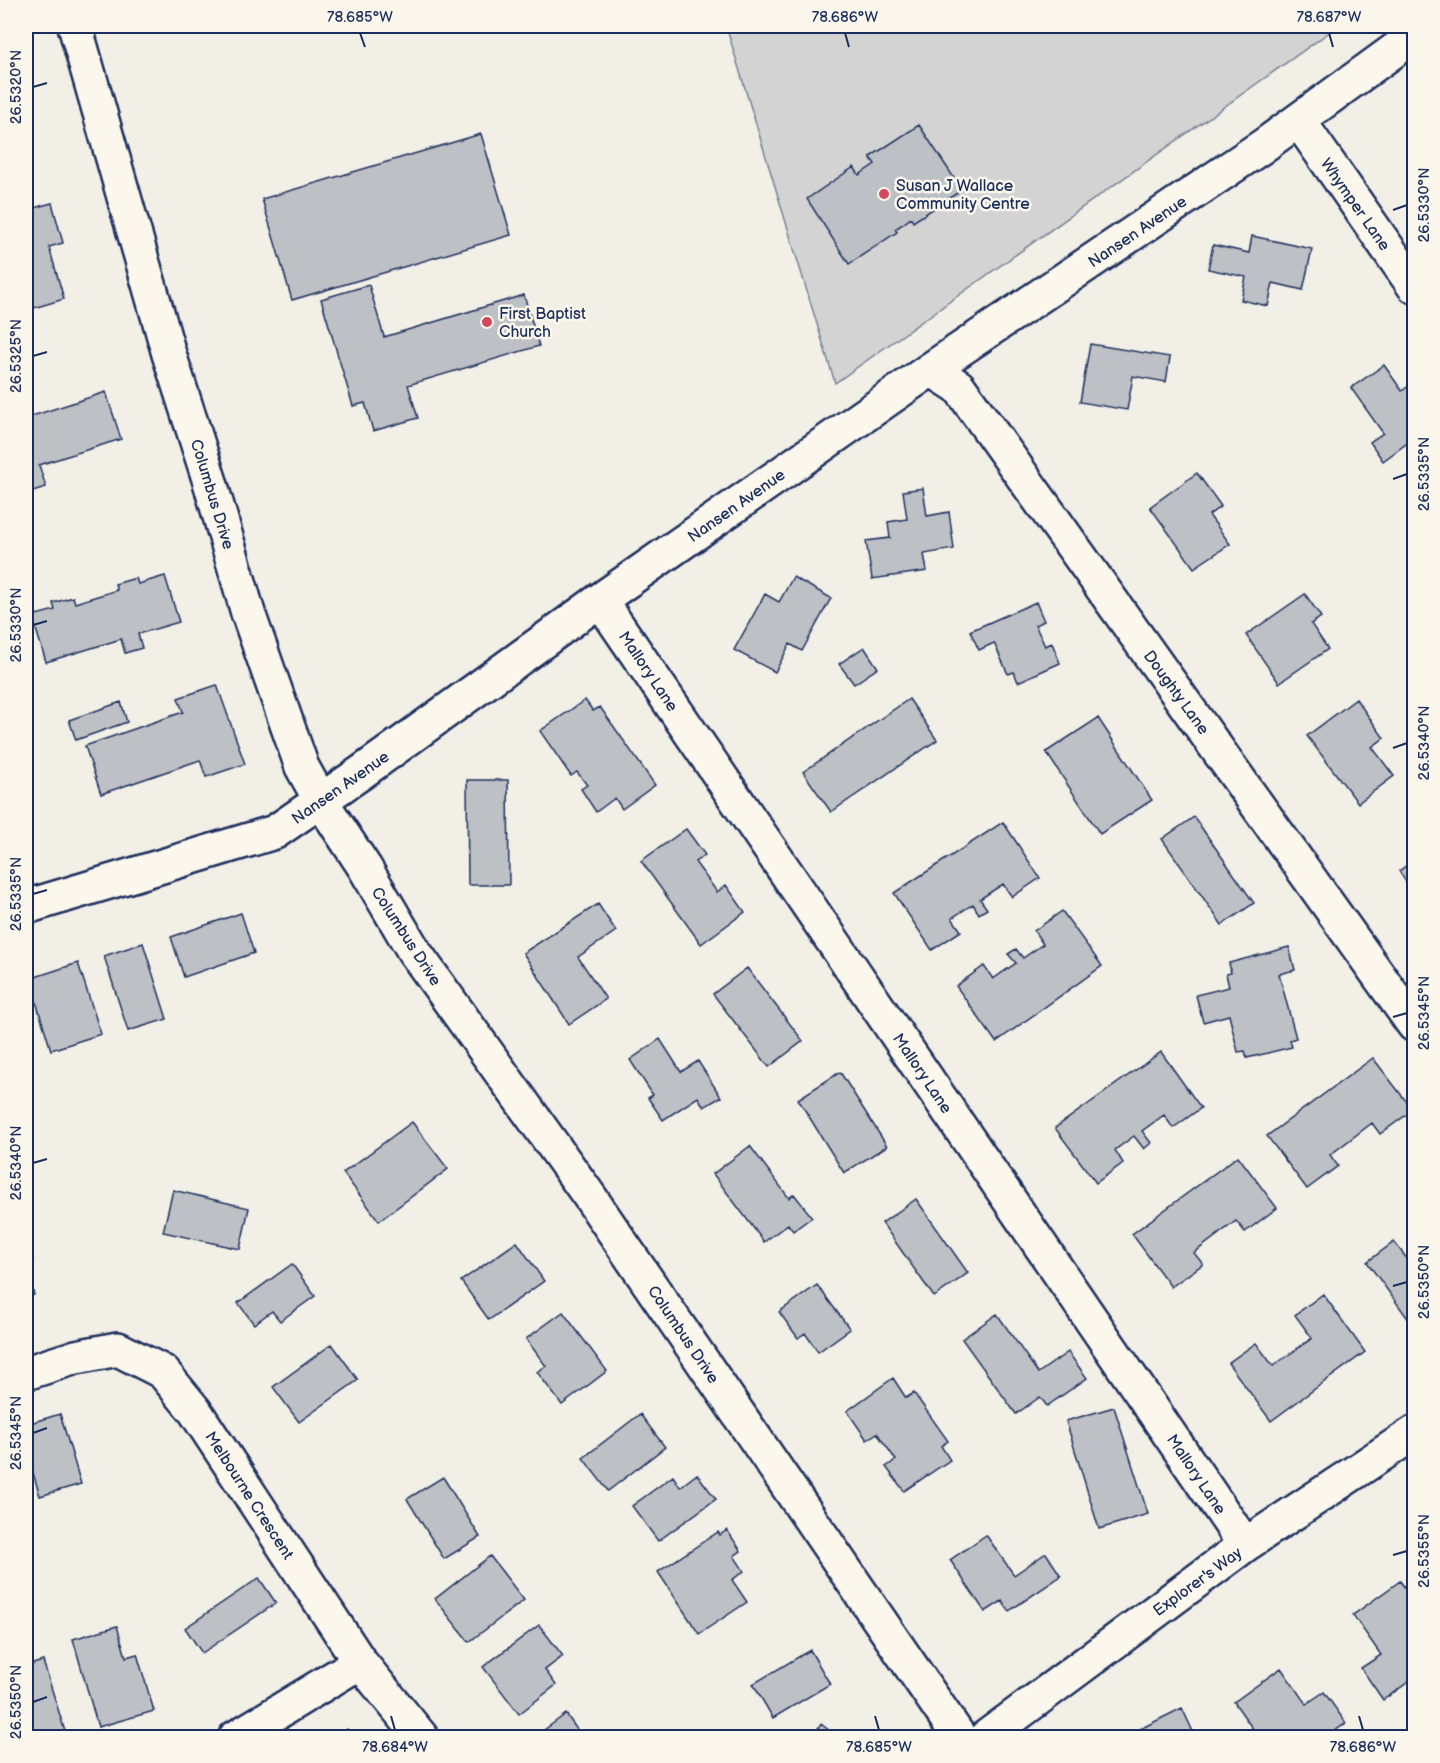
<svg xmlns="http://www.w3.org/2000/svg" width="1440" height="1763" font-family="'Balsamiq Sans',sans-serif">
  <rect width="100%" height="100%" fill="#f2efe6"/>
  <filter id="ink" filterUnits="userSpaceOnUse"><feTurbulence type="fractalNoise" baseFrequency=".0167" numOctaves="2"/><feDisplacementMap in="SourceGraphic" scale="12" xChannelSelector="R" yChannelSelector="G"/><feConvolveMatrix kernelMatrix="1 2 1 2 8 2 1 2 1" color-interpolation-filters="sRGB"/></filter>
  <g filter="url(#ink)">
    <path fill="#d2d3d2" stroke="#768198" stroke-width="1.5" d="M 726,26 L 1338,26 L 835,383 Z"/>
    <path fill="#bdc0c4" stroke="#1b2f5e" stroke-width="1.5" d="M 919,125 L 962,190 L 913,222 L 911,218 L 903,224 L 895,229 L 897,232 L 849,264 L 807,199 L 854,167 L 859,175 L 875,164 L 870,157 Z
      M 481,134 L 511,235 L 292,300 L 262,199 Z
      M 52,203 L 63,243 L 49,247 L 64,299 L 27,310 L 26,210 Z
      M 1252,236 L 1312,249 L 1303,290 L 1273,283 L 1268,306 L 1241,300 L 1246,277 L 1208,269 L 1213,245 L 1249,253 Z
      M 369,285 L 384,337 L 524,295 L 539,346 L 408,385 L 418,418 L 373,431 L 365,403 L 353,406 L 321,299 Z
      M 1090,344 L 1170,357 L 1166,382 L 1133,376 L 1127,410 L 1080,402 Z
      M 1384,365 L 1402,391 L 1414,382 L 1414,438 L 1383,461 L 1370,442 L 1383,433 L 1351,388 Z
      M 106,392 L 121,439 L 39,465 L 46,487 L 26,493 L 26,418 Z
      M 1197,473 L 1221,506 L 1209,515 L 1230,544 L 1194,568 L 1150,507 Z
      M 923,488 L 927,516 L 949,512 L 954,549 L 924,554 L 927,571 L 872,579 L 866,541 L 890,538 L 888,522 L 907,519 L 903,491 Z
      M 165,576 L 179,622 L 138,634 L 142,648 L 125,653 L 121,639 L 46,662 L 32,616 L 55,610 L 53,603 L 73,597 L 75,603 L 117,590 L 115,584 L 136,578 L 138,584 Z
      M 793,577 L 831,598 L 802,651 L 790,644 L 775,672 L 734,650 L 765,594 L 779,602 Z
      M 1305,594 L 1321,617 L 1311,624 L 1328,649 L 1279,683 L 1246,635 Z
      M 1036,602 L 1044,621 L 1035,625 L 1045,646 L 1052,643 L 1060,663 L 1018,682 L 1014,672 L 1008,674 L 994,643 L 979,650 L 970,631 Z
      M 864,647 L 878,668 L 854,684 L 839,664 Z
      M 217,685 L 245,764 L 206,777 L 200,760 L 101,794 L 85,746 L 183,712 L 178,698 Z
      M 909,699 L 937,740 L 831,812 L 803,772 Z
      M 1356,699 L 1384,738 L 1372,747 L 1394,776 L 1358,803 L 1307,736 Z
      M 585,700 L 593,711 L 600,707 L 655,785 L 622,809 L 615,798 L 596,812 L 581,789 L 587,785 L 577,772 L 571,776 L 540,731 Z
      M 121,702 L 127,722 L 76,740 L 69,720 Z
      M 1098,718 L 1152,800 L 1100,834 L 1046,752 Z
      M 467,780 L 508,780 L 509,885 L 468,885 Z
      M 1194,817 L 1254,903 L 1222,925 L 1162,839 Z
      M 1003,822 L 1040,878 L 1012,897 L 1003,884 L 980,899 L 987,909 L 979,914 L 973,904 L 952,918 L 961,931 L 932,950 L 894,893 Z
      M 686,829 L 705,855 L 695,862 L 717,892 L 726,885 L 745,912 L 701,944 L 641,861 Z
      M 1414,860 L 1414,895 L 1399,871 Z
      M 598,904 L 616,931 L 578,957 L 606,999 L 569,1024 L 523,953 Z
      M 1062,911 L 1102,966 L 996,1042 L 956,986 L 984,966 L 993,979 L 1016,963 L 1008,954 L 1016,949 L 1023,958 L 1043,944 L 1034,931 Z
      M 241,913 L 254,953 L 184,977 L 171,937 Z
      M 143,943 L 167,1019 L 128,1031 L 104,956 Z
      M 1289,947 L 1295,970 L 1279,974 L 1296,1038 L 1290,1040 L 1292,1047 L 1247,1058 L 1245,1051 L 1238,1052 L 1229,1015 L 1203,1022 L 1196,995 L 1229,987 L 1226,974 L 1231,973 L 1229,963 Z
      M 78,963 L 101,1034 L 51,1050 L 29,979 Z
      M 747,968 L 803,1041 L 769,1067 L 713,994 Z
      M 660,1039 L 681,1072 L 698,1061 L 721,1097 L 704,1107 L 698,1097 L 663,1120 L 648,1098 L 653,1095 L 630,1060 Z
      M 1161,1052 L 1201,1108 L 1173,1128 L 1164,1115 L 1142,1131 L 1151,1143 L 1144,1149 L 1134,1136 L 1115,1150 L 1123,1163 L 1096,1183 L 1055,1128 Z
      M 1373,1058 L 1413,1110 L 1380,1134 L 1372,1123 L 1330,1155 L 1338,1166 L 1307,1189 L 1267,1136 Z
      M 840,1072 L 887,1146 L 844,1173 L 798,1099 Z
      M 412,1122 L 448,1169 L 379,1221 L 343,1173 Z
      M 750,1146 L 789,1198 L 794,1194 L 812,1217 L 793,1231 L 788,1224 L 764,1242 L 713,1174 Z
      M 1238,1156 L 1277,1208 L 1245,1232 L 1236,1221 L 1194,1253 L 1203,1264 L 1171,1287 L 1132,1234 Z
      M 173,1190 L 249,1208 L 240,1249 L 163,1232 Z
      M 916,1199 L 968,1273 L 934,1297 L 882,1223 Z
      M 26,1236 L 33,1260 L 26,1262 Z
      M 517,1242 L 544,1281 L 489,1320 L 461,1281 Z
      M 1394,1242 L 1412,1265 L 1414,1263 L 1414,1316 L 1409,1320 L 1367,1262 Z
      M 292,1264 L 315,1296 L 280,1321 L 272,1311 L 254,1324 L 238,1303 Z
      M 26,1267 L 34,1295 L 26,1297 Z
      M 817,1285 L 850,1329 L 818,1352 L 805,1333 L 798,1338 L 779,1312 Z
      M 1323,1294 L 1365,1352 L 1271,1421 L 1228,1363 L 1256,1343 L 1273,1366 L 1312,1338 L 1295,1315 Z
      M 563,1312 L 607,1371 L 562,1405 L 537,1372 L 546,1366 L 526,1339 Z
      M 997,1314 L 1038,1373 L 1068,1352 L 1087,1378 L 1047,1406 L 1040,1397 L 1016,1414 L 962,1339 Z
      M 332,1344 L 358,1380 L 299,1422 L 273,1387 Z
      M 893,1378 L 906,1398 L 914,1393 L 948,1441 L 941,1446 L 950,1460 L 904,1491 L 886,1467 L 896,1460 L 877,1433 L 867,1440 L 847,1411 Z
      M 1114,1407 L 1148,1514 L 1099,1529 L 1066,1421 Z
      M 60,1414 L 81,1484 L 40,1496 L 26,1450 L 33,1448 L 27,1424 Z
      M 640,1414 L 665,1447 L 608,1491 L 583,1458 Z
      M 697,1474 L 716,1499 L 658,1541 L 632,1506 L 673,1476 L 680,1487 Z
      M 443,1477 L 480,1537 L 444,1559 L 407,1499 Z
      M 727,1530 L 741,1551 L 734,1556 L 744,1571 L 732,1580 L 747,1602 L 699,1634 L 658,1572 L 718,1532 L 720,1535 Z
      M 986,1535 L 1014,1575 L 1046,1553 L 1061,1576 L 1009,1611 L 1002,1601 L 985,1612 L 950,1560 Z
      M 490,1556 L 524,1600 L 469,1642 L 435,1599 Z
      M 259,1578 L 276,1603 L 202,1653 L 185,1628 Z
      M 1400,1581 L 1414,1601 L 1414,1678 L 1383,1700 L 1361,1668 L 1381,1655 L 1353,1615 Z
      M 539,1625 L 563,1656 L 545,1670 L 556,1685 L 519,1714 L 483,1667 Z
      M 117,1626 L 126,1657 L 137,1654 L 154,1711 L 98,1727 L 73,1639 Z
      M 810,1650 L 830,1684 L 773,1718 L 753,1684 Z
      M 43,1661 L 67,1738 L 26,1738 L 26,1666 Z
      M 1281,1668 L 1306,1704 L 1324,1692 L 1346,1723 L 1325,1738 L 1259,1738 L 1234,1702 Z
      M 1182,1708 L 1196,1738 L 1122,1738 Z
      M 566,1714 L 583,1738 L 533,1738 Z
      M 821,1724 L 839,1738 L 811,1738 Z
      M 347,1729 L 354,1738 L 337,1738 Z"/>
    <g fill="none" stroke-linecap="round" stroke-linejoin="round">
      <g stroke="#1b2f5e" stroke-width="38">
        <path id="minor" d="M 75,26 L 169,354 L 210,482 L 248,613 L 302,767 L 321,801 L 365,868 L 414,951 L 590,1197 L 960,1738
          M 1299,121 L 1414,286
          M 931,369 L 959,387 L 1414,1025
          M 600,600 L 1245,1545
          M 26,907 L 275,832 L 362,772 L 600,600 L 931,369 L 1263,146 L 1414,36
          M 26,1373 L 76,1357 L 118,1349 L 163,1372 L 195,1411 L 360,1662 L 422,1738
          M 235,1738 L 360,1662
          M 985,1738 L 1245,1545 L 1414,1433"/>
      </g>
      <use href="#minor" stroke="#fbf7ec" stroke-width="33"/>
    </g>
  </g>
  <path fill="none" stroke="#1b2f5e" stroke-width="2" d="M 360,33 L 365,47M 845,33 L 849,47M 1329,33 L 1333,47M 33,87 L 47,83M 1393,210 L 1407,205M 33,356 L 47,352M 1393,479 L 1407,474M 33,625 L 47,621M 1393,748 L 1407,743M 33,894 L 47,890M 1393,1017 L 1407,1013M 33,1163 L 47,1159M 1393,1286 L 1407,1282M 33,1433 L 47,1428M 1393,1555 L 1407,1551M 33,1702 L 47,1697M 391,1716 L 395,1730M 875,1716 L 879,1730M 1359,1716 L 1363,1730"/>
  <g fill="#d1495b" stroke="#fbf7ec" stroke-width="2">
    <circle cx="884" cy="194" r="6"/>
    <circle cx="487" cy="322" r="6"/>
  </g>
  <g text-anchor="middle" stroke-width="5" stroke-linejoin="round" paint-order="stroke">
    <g font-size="16" fill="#1b2f5e" stroke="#fbf7ec" text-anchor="start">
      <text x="896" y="191">Susan J Wallace<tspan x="896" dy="18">Community Centre</tspan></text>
      <text x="499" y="319">First Baptist<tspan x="499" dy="18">Church</tspan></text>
    </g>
    <g font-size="16" fill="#1b2f5e" stroke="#fbf7ec">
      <text transform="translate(1356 204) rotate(55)" y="6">Whymper Lane</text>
      <text transform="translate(1137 231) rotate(-34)" y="6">Nansen Avenue</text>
      <text transform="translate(213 494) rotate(73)" y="6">Columbus Drive</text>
      <text transform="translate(736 505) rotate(-35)" y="6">Nansen Avenue</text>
      <text transform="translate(649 671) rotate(56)" y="6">Mallory Lane</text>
      <text transform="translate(1177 692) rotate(54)" y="6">Doughty Lane</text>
      <text transform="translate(340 787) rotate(-35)" y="6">Nansen Avenue</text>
      <text transform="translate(407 936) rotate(57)" y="6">Columbus Drive</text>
      <text transform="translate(923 1073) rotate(56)" y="6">Mallory Lane</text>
      <text transform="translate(684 1334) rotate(56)" y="6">Columbus Drive</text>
      <text transform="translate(1197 1474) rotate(56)" y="6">Mallory Lane</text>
      <text transform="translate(250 1495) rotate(57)" y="6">Melbourne Crescent</text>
      <text transform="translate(1197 1581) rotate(-36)" y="6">Explorer's Way</text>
    </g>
  </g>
  <rect width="1440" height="1763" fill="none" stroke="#fbf7ec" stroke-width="66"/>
  <rect x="33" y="33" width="1374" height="1697" fill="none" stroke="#1b2f5e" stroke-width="2"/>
  <g font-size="15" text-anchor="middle" fill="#1b2f5e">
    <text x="360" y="22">78.685°W</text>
    <text x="845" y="22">78.686°W</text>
    <text x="1329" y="22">78.687°W</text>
    <text transform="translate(16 87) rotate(-90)" y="5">26.5320°N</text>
    <text transform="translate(1424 205) rotate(-90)" y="5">26.5330°N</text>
    <text transform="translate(16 356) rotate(-90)" y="5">26.5325°N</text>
    <text transform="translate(1424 474) rotate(-90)" y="5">26.5335°N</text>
    <text transform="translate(16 625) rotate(-90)" y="5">26.5330°N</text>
    <text transform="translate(1424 743) rotate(-90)" y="5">26.5340°N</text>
    <text transform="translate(16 894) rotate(-90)" y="5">26.5335°N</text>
    <text transform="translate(1424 1013) rotate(-90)" y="5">26.5345°N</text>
    <text transform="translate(16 1163) rotate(-90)" y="5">26.5340°N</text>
    <text transform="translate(1424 1282) rotate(-90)" y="5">26.5350°N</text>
    <text transform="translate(16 1433) rotate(-90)" y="5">26.5345°N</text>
    <text transform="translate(1424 1551) rotate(-90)" y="5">26.5355°N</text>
    <text transform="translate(16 1702) rotate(-90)" y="5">26.5350°N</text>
    <text x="395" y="1752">78.684°W</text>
    <text x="879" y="1752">78.685°W</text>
    <text x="1363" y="1752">78.686°W</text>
  </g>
</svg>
